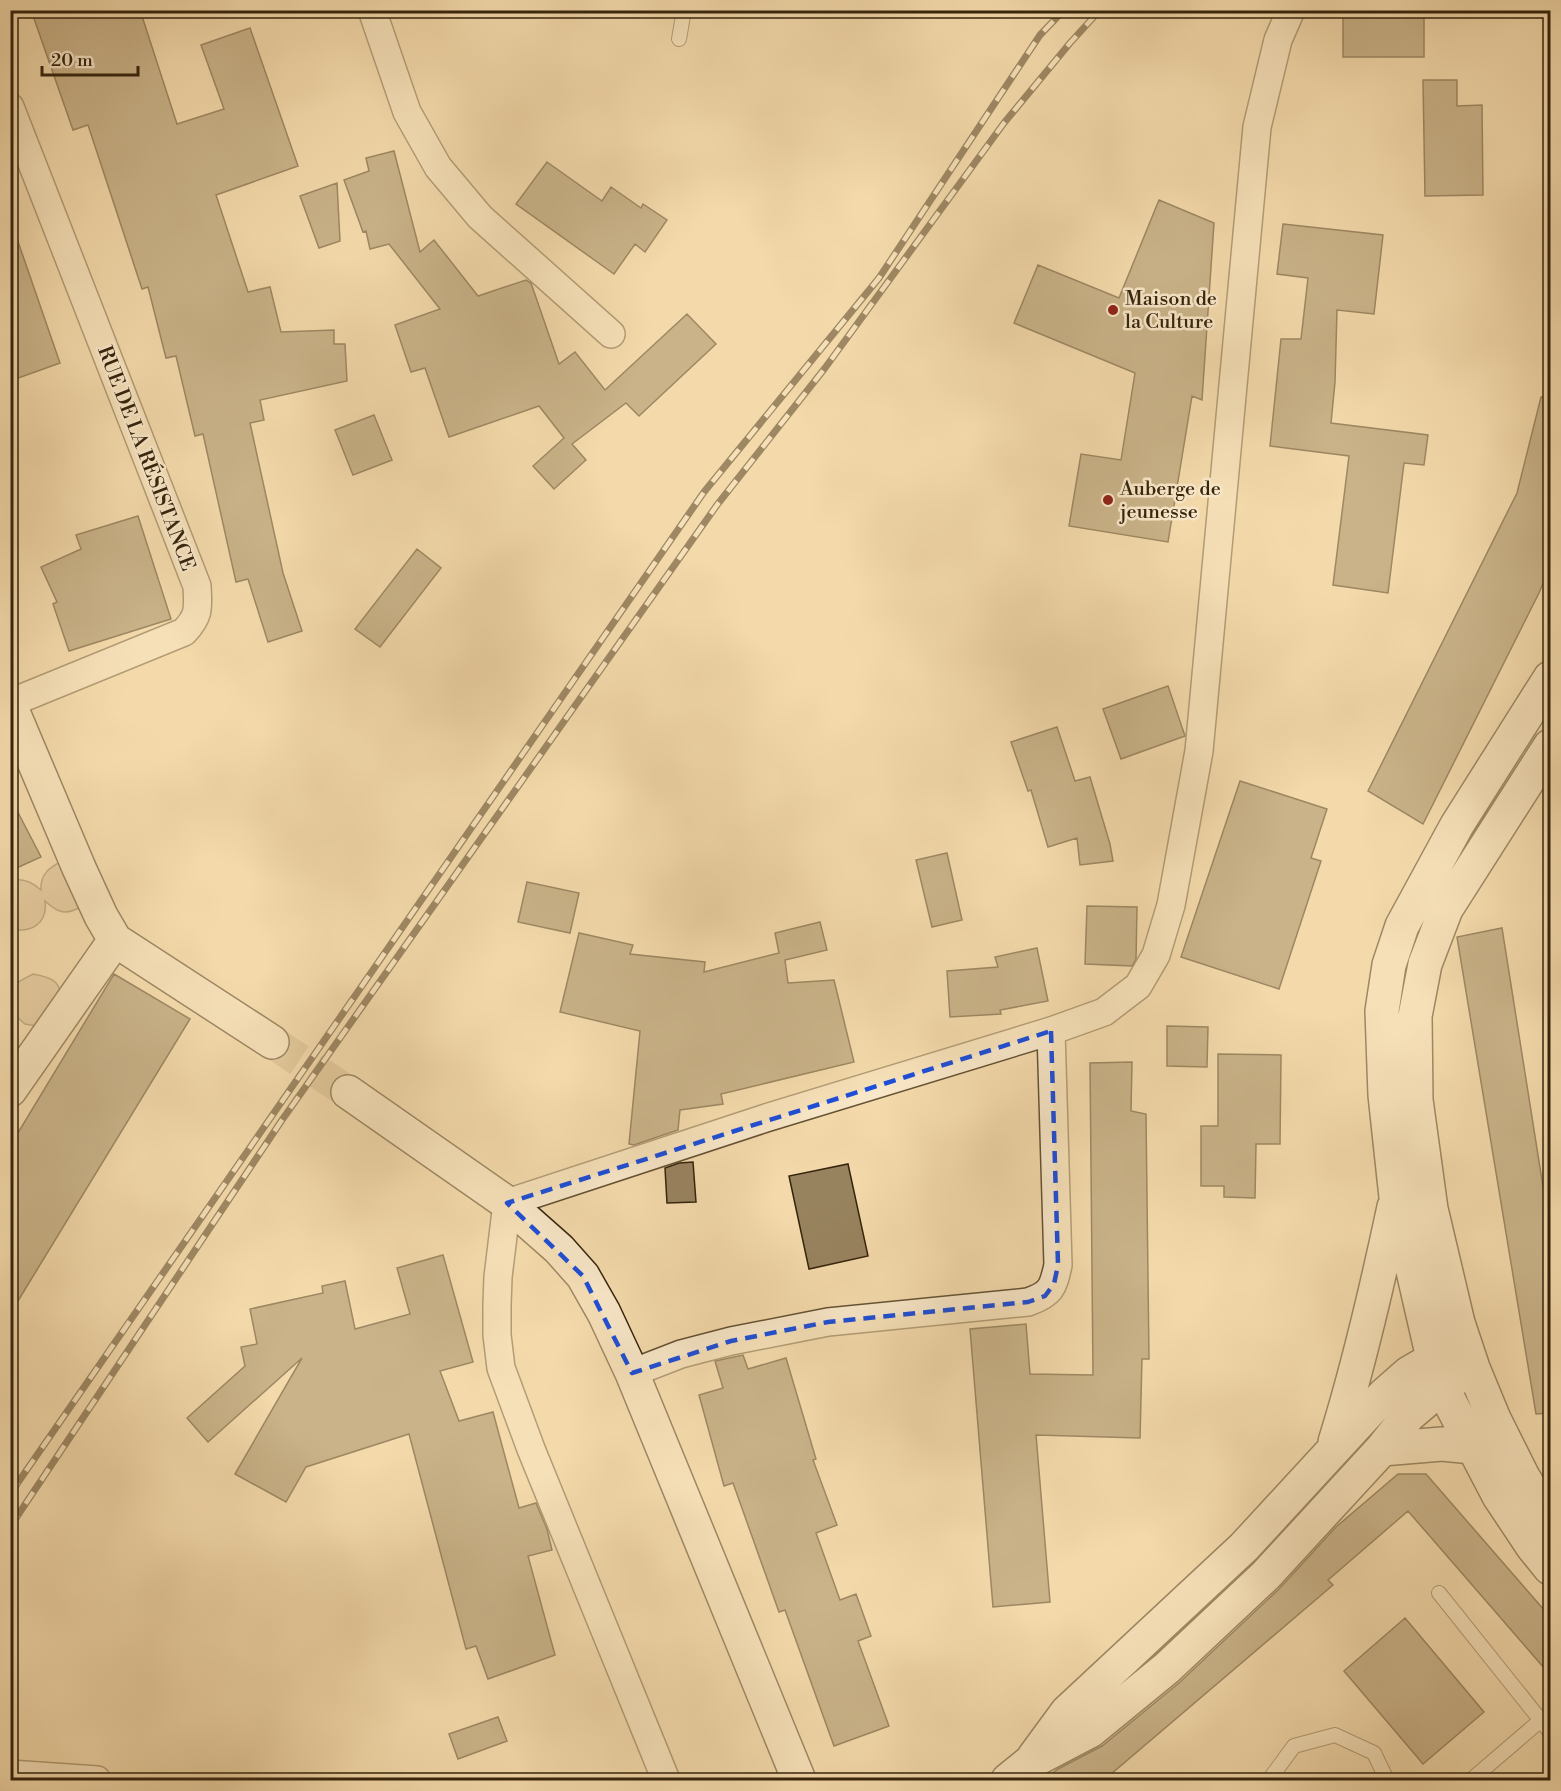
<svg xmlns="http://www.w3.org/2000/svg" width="1561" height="1791" font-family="'Libre Bodoni',serif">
  <rect width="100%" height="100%" fill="#f4daab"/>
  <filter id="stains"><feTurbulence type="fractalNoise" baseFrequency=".00333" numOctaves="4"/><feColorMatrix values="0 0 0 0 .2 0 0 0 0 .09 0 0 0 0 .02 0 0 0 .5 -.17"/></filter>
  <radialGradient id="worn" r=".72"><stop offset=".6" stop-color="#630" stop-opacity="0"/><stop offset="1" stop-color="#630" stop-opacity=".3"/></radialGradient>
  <path fill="#d4bb90" stroke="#84704e" stroke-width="1.5" d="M 62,861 L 85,905 C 67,915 60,915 45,901 C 48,924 31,933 11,929 L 10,882 C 22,876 33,883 41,890 C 40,874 49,868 62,861 Z
    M 33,974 C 56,978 60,982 63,1004 L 42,1027 L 25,1024 L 15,1015 L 15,1019 L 11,1030 L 11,997 L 18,982 Z"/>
  <path fill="#98835f" stroke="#35240d" stroke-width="1.5" d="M 31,10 L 140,10 L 177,124 L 224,109 L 201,45 L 250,28 L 298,166 L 216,195 L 248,292 L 270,287 L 281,332 L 334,330 L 334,344 L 345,344 L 347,381 L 260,400 L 264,420 L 250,423 L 283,573 L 302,631 L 268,642 L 248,579 L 236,582 L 203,434 L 195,436 L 176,356 L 166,358 L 148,287 L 142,289 L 88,125 L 73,130 Z
    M 1343,10 L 1424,10 L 1424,57 L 1343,57 Z
    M 1423,80 L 1457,80 L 1457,106 L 1482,105 L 1483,195 L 1425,196 Z
    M 394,151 L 420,252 L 434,240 L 478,296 L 526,280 L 531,283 L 559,364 L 575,352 L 605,390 L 687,314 L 716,344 L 639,416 L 626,403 L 572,444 L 586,460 L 554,489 L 533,466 L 564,438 L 539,406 L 449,437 L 425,368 L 411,372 L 395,325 L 440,309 L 389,244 L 370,249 L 366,231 L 363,232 L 344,180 L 369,171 L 366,158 Z
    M 547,162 L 602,201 L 611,187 L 641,208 L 643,204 L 667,220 L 645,252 L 635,244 L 614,274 L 516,204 Z
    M 337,183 L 340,241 L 319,248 L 300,196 Z
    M 1159,200 L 1214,223 L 1202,400 L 1192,396 L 1168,542 L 1069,526 L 1081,454 L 1121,460 L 1135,373 L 1014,323 L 1038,265 L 1119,298 Z
    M 1283,224 L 1383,235 L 1374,314 L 1337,310 L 1335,382 L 1331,423 L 1428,435 L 1424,465 L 1404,463 L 1388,593 L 1333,585 L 1349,456 L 1270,446 L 1281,339 L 1301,339 L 1308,278 L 1277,274 Z
    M 15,233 L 60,363 L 10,381 L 10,234 Z
    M 1541,397 L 1551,398 L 1551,564 L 1539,593 L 1423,824 L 1368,791 L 1517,493 Z
    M 374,415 L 392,460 L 353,475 L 335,430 Z
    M 138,516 L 171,619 L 69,651 L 53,604 L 57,602 L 41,567 L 81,549 L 76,535 Z
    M 417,549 L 441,568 L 380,647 L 355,629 Z
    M 1168,686 L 1185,736 L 1121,759 L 1103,709 Z
    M 1057,727 L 1075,781 L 1090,777 L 1110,844 L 1113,861 L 1080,865 L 1077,838 L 1048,847 L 1031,790 L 1028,791 L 1011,742 Z
    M 1240,781 L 1327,809 L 1311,858 L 1321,861 L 1279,989 L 1181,957 Z
    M 10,797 L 41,857 L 10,871 Z
    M 947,853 L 962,920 L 932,927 L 916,860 Z
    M 527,882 L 579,893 L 570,933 L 518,922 Z
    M 1087,906 L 1137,907 L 1136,959 L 1132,966 L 1085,964 Z
    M 820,922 L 827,950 L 785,960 L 788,983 L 834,980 L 854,1062 L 721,1094 L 723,1104 L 680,1110 L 678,1130 L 634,1145 L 629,1144 L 640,1031 L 560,1012 L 579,933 L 633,945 L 630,954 L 705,962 L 704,972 L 779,953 L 775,933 Z
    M 1502,928 L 1551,1237 L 1551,1413 L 1536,1414 L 1457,937 Z
    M 1037,948 L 1048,1001 L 1000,1010 L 1001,1014 L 950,1017 L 947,971 L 998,967 L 995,957 Z
    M 114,974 L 190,1019 L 10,1314 L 10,1146 Z
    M 1167,1026 L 1208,1027 L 1207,1067 L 1167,1066 Z
    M 1218,1054 L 1281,1055 L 1280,1144 L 1256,1144 L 1255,1198 L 1224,1197 L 1224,1186 L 1201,1186 L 1201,1126 L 1218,1126 Z
    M 1132,1062 L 1131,1111 L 1146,1114 L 1149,1359 L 1142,1359 L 1140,1438 L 1036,1435 L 1050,1602 L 993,1607 L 970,1329 L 1026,1324 L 1030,1374 L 1093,1375 L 1090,1063 Z
    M 693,1162 L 696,1202 L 667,1203 L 665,1168 L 679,1163 Z
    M 848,1164 L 868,1256 L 809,1269 L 789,1176 Z
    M 443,1255 L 473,1362 L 440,1371 L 459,1421 L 493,1412 L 519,1508 L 536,1503 L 547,1529 L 552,1550 L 528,1556 L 555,1655 L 488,1679 L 476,1646 L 466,1649 L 409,1434 L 306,1467 L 286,1502 L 235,1474 L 302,1358 L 208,1442 L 187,1418 L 245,1366 L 241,1347 L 257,1344 L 250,1309 L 323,1293 L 322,1286 L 345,1281 L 355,1329 L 410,1314 L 397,1268 Z
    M 743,1355 L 748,1369 L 786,1358 L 816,1459 L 813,1460 L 837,1525 L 816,1533 L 840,1600 L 856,1594 L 871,1636 L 858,1641 L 889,1726 L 834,1746 L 785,1610 L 779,1612 L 733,1483 L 724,1486 L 699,1395 L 723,1388 L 715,1361 Z
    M 1398,1474 L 1426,1474 L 1551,1618 L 1551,1676 L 1408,1511 L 1328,1580 L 1333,1585 L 1104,1780 L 1044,1780 L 1058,1769 L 1102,1746 L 1179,1683 L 1279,1589 L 1336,1527 Z
    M 1405,1618 L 1484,1712 L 1423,1764 L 1344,1671 Z
    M 498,1717 L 507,1741 L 458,1759 L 449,1734 Z"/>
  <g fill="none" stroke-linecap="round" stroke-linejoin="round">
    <path stroke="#ceb68b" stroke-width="33" stroke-dasharray="33 16" stroke-linecap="butt" d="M 272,1042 L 348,1092"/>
    <g stroke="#655234" stroke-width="16">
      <path id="lane" d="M 679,39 L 684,10
        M 1439,1593 L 1550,1732
        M 1269,1780 L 1294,1746 L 1335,1735 L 1374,1753 L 1387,1780
        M 1471,1780 L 1541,1720"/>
    </g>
    <g stroke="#655234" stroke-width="30">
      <path id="street" d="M 372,10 L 407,112 L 438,167 L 480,217 L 611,334
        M 10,107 L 197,586 C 198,608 200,615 184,632 L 10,703
        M 632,1373 L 681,1354 L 731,1341 L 828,1322 L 1028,1302 C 1051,1294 1053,1288 1058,1265 L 1051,1031
        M 10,1774 L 97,1780
        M 666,1780 L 531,1449 L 501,1368 L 497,1335 L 497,1305 L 498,1277 L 507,1203 L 766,1118 L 1051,1031 L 1104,1012 L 1138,986 L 1156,955 L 1171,905 L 1199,751 L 1257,127 L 1278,40 L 1291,10"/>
    </g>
    <g stroke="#35240d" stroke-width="36">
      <path id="secondary" d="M 1550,678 L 1457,825 L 1402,926 L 1389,965 L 1382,1011 L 1385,1095 L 1396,1197 L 1433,1358 L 1442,1387 L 1499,1496 L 1533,1547 L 1550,1568
        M 10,705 L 79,868 L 101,916 L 115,940 L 272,1042
        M 1550,746 L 1446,909 L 1425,964 L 1415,1016 L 1416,1100 L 1431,1209 L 1458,1323 L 1473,1368 L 1494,1419 L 1522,1475 L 1550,1523
        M 10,1090 L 115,940
        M 348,1092 L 507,1203 L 559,1249 L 583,1276 L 604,1313 L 632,1373 L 799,1780
        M 1335,1442 C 1359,1365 1377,1287 1394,1207
        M 1382,1449 L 1442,1444 L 1472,1447
        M 1034,1757 L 1067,1712 L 1244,1547 L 1384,1395 L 1409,1373 L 1452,1348
        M 1008,1780 L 1029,1763 L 1090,1731 L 1167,1668 L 1266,1575 L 1382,1449 L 1408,1416 L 1442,1387 L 1460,1376"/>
    </g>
    <use href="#lane" stroke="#f8e7c8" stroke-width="14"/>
    <use href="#street" stroke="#f8e7c8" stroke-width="27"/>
    <use href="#secondary" stroke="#f8e7c8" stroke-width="33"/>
    <g stroke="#35240d" stroke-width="7">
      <path id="rail" d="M 10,1494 L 704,492 L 879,278 L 1040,35 L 1064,10
        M 10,1527 L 282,1120 L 717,505 L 825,368 L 1004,123 L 1070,43 L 1100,10"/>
    </g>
    <use href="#rail" stroke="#f8e7c8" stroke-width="4.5" stroke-dasharray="14" stroke-linecap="butt"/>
  </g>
  <path d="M0 0H1561V1791H0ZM 1051,1031 L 1058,1265 L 1054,1284 L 1045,1296 L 1028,1302 L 828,1322 L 731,1341 L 632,1373 L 583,1276 L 507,1203 Z" fill="#f4daab" fill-opacity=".55" fill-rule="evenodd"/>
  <path fill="none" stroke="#1d4ed8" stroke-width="4.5" stroke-dasharray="12 8" stroke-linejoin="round" d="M 1051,1031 L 1058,1265 L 1054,1284 L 1045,1296 L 1028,1302 L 828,1322 L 731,1341 L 632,1373 L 583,1276 L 507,1203 Z"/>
  <g fill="#8f2418" stroke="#f8e7c8" stroke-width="2">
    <circle cx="1113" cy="310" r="6"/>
    <circle cx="1108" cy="500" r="6"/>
  </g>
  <g text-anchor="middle" stroke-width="5" stroke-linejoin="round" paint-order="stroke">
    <g font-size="20" fill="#35240d" stroke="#f8e7c8" text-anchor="start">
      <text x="1125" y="305">Maison de<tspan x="1125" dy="23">la Culture</tspan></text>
      <text x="1120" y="495">Auberge de<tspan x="1120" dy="23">jeunesse</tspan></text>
    </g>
    <g font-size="20" fill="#35240d" stroke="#f8e7c8">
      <text transform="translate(147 458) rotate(69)" y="7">RUE DE LA RÉSISTANCE</text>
    </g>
  </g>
  <rect width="1561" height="1791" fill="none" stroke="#f4daab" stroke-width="36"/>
  <rect x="12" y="12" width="1537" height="1767" fill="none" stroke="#35240d" stroke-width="3"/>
  <rect x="18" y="18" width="1525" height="1755" fill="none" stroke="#35240d" stroke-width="1.5"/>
  <path d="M42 66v9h96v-9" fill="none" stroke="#35240d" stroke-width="3"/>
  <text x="51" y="66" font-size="18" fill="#35240d" stroke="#f8e7c8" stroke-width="4.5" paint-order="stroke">20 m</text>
  <rect width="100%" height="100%" filter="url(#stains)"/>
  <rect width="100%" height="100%" fill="url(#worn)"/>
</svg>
